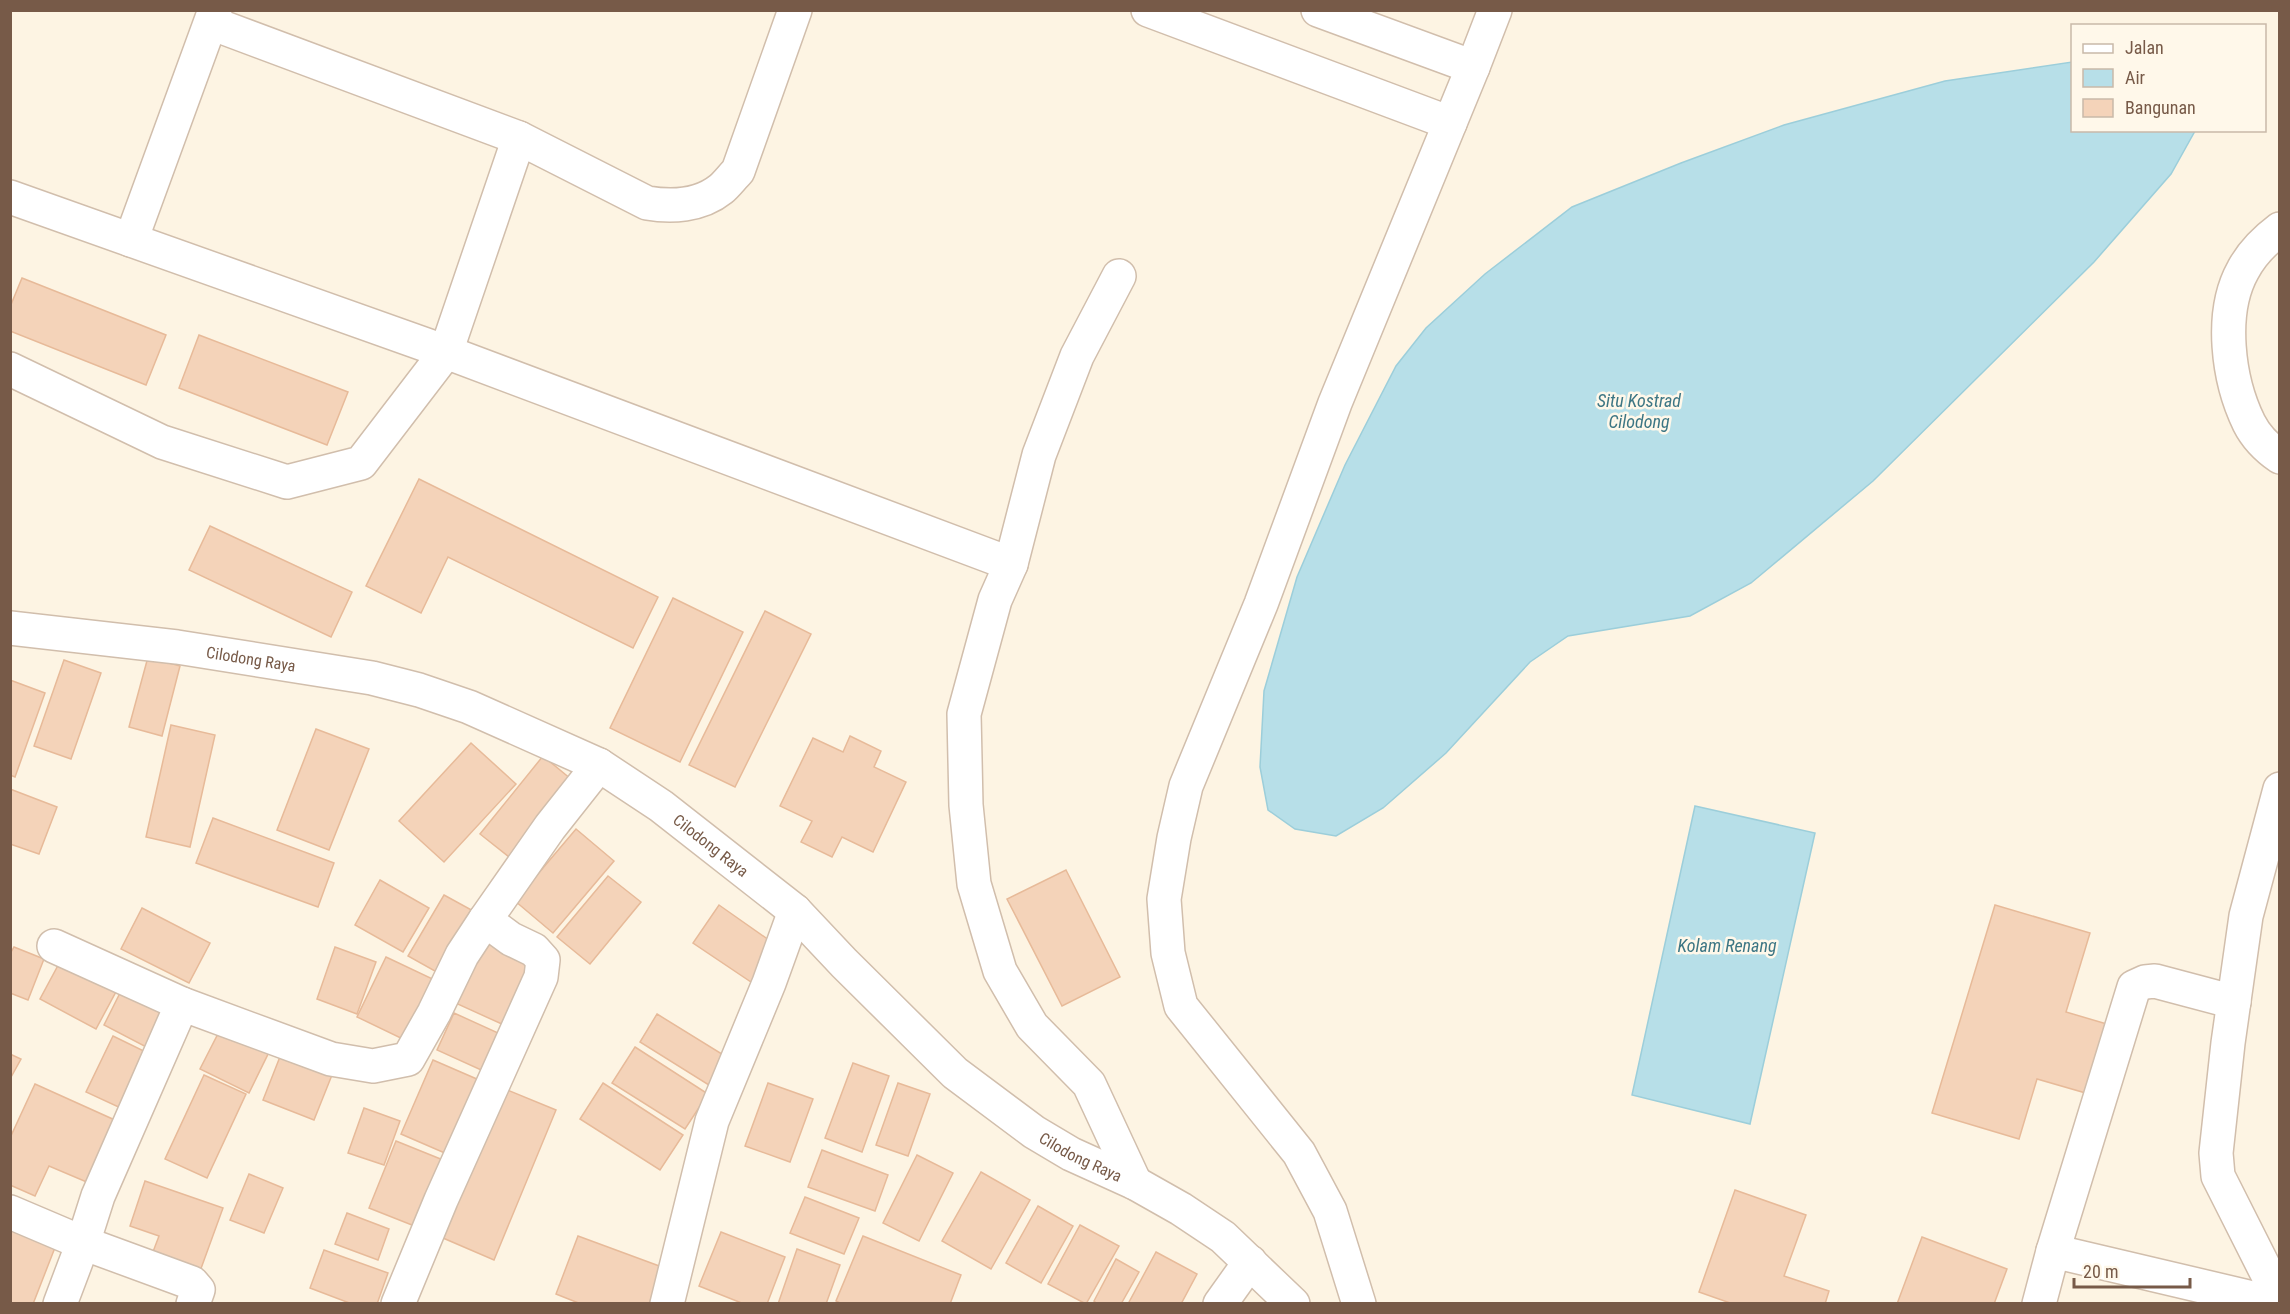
<svg xmlns="http://www.w3.org/2000/svg" width="2290" height="1314" font-family="'Roboto Condensed',sans-serif">
	<style>
		.water { fill: #b7dfe8; stroke: #9cceda; stroke-width: 1.5 }
		.building { fill: #f4d3b9; stroke: #e7ba99; stroke-width: 1.5 }
		.lines { fill: none; stroke-linecap: round; stroke-linejoin: round }
		.minor-casing { stroke: #d1beac; stroke-width: 36 }
		.minor { stroke: #fff; stroke-width: 33 }
		.labels { text-anchor: middle; stroke-width: 5; stroke-linejoin: round; paint-order: stroke }
		.street-label { font-size: 16px; fill: #775a48; stroke: #fff8ea }
		.water-label { font-size: 18px; font-style: italic; fill: #3d7684; stroke: #fff8ea }
	</style>
	<rect width="100%" height="100%" fill="#fdf4e3"/>
	<!-- water -->
	<g class="water">
		<path d="M2072,62V130L2195,131L2171,174L2094,262L1873,481L1751,583L1690,616L1568,636L1530,662L1446,753L1383,808L1336,836L1295,829L1268,810L1260,767L1264,691L1297,577L1345,465L1396,366L1426,328L1485,274L1572,207L1681,163L1784,125L1945,81Z"/>
		<path d="M1695,806L1815,833L1750,1124L1632,1095Z"/>
	</g>
	<!-- building -->
	<g class="building">
		<path d="M22,278L166,335L146,385L10,331V307Z"/>
		<path d="M199,335L348,392L327,445L179,388Z"/>
		<path d="M419,479L658,597L633,648L448,557L421,613L366,586Z"/>
		<path d="M210,526L352,592L331,637L189,570Z"/>
		<path d="M673,598L743,632L680,762L610,728Z"/>
		<path d="M765,611L811,634L735,787L689,765Z"/>
		<path d="M148,657L180,666L162,736L129,727Z"/>
		<path d="M64,660L101,673L71,759L34,746Z"/>
		<path d="M10,680L45,693L15,777L10,775Z"/>
		<path d="M171,725L215,735L190,847L146,837Z"/>
		<path d="M316,729L369,749L329,850L277,830Z"/>
		<path d="M850,736L881,751L874,767L906,782L873,852L842,837L832,857L801,842L812,821L780,806L813,738L843,752Z"/>
		<path d="M471,743L516,784L444,862L399,821Z"/>
		<path d="M543,756L577,784L514,861L480,834Z"/>
		<path d="M10,789L57,807L39,854L10,844Z"/>
		<path d="M213,818L334,863L318,907L196,863Z"/>
		<path d="M576,829L614,861L553,933L515,901Z"/>
		<path d="M1066,870L1120,977L1062,1006L1007,899Z"/>
		<path d="M608,876L641,902L590,964L557,937Z"/>
		<path d="M380,880L429,908L403,952L355,925Z"/>
		<path d="M444,895L477,913L442,975L408,956Z"/>
		<path d="M719,905L776,945L751,982L693,943Z"/>
		<path d="M1995,905L2090,933L2066,1012L2117,1027L2096,1096L2037,1079L2019,1139L1932,1113Z"/>
		<path d="M142,908L210,943L189,983L121,949Z"/>
		<path d="M482,936L534,960L504,1025L451,1001Z"/>
		<path d="M14,947L44,959L28,1000L10,993V954Z"/>
		<path d="M335,947L376,962L357,1014L317,999Z"/>
		<path d="M386,957L439,982L409,1042L357,1017Z"/>
		<path d="M62,958L118,988L96,1029L40,999Z"/>
		<path d="M124,985L172,1010L152,1050L104,1025Z"/>
		<path d="M454,1013L507,1037L490,1074L437,1050Z"/>
		<path d="M657,1014L730,1059L712,1087L640,1042Z"/>
		<path d="M224,1022L272,1046L249,1093L200,1069Z"/>
		<path d="M113,1036L152,1055L125,1110L86,1092Z"/>
		<path d="M285,1044L336,1065L314,1120L263,1100Z"/>
		<path d="M635,1047L708,1094L685,1129L612,1083Z"/>
		<path d="M10,1054L21,1059L10,1079Z"/>
		<path d="M433,1060L486,1083L454,1157L401,1134Z"/>
		<path d="M853,1063L889,1076L862,1152L825,1138Z"/>
		<path d="M204,1075L246,1094L207,1178L165,1159Z"/>
		<path d="M603,1083L683,1135L660,1170L580,1119Z"/>
		<path d="M768,1083L813,1099L790,1162L745,1146Z"/>
		<path d="M898,1083L930,1094L908,1156L876,1145Z"/>
		<path d="M35,1084L117,1121L89,1183L49,1166L35,1196L10,1185V1138Z"/>
		<path d="M505,1089L556,1110L494,1260L443,1238Z"/>
		<path d="M364,1108L400,1121L384,1165L348,1153Z"/>
		<path d="M396,1141L448,1162L422,1229L369,1208Z"/>
		<path d="M822,1150L888,1175L875,1211L808,1187Z"/>
		<path d="M917,1155L953,1173L919,1241L883,1223Z"/>
		<path d="M981,1172L1030,1200L991,1269L942,1241Z"/>
		<path d="M249,1174L283,1188L264,1233L230,1220Z"/>
		<path d="M145,1181L223,1208L199,1274L151,1257L159,1236L130,1226Z"/>
		<path d="M1735,1190L1806,1215L1784,1276L1829,1291L1825,1304H1733L1699,1292Z"/>
		<path d="M805,1197L859,1218L844,1254L790,1233Z"/>
		<path d="M1038,1206L1073,1226L1041,1283L1006,1263Z"/>
		<path d="M347,1213L389,1229L378,1260L335,1244Z"/>
		<path d="M1080,1225L1119,1246L1086,1304L1048,1284Z"/>
		<path d="M10,1228L56,1245L33,1304H10Z"/>
		<path d="M721,1232L785,1257L767,1304H744L699,1286Z"/>
		<path d="M578,1236L662,1267L649,1304H581L556,1294Z"/>
		<path d="M863,1236L961,1275L950,1304H842L836,1301Z"/>
		<path d="M1922,1237L2007,1269L1994,1304H1897Z"/>
		<path d="M797,1249L840,1265L826,1304H778Z"/>
		<path d="M324,1250L388,1273L377,1304H352L310,1288Z"/>
		<path d="M1156,1252L1197,1274L1181,1304H1128Z"/>
		<path d="M1116,1259L1139,1272L1121,1304H1097L1094,1301Z"/>
	</g>
	<g class="lines">
		<defs>
			<g id="minor">
				<path d="M1148,10L1450,123"/>
				<path d="M1318,10L1473,67"/>
				<path d="M211,23L519,138"/>
				<path d="M10,197L446,352L1011,564"/>
				<path d="M2280,229C2264,241 2252,253 2243,270C2219,313 2228,380 2249,423C2256,437 2267,448 2280,457"/>
				<path d="M131,240L215,10"/>
				<path d="M1119,276L1077,356L1039,455L1011,564L995,600L964,714L966,805L974,884L1000,971L1032,1026L1089,1084L1135,1183"/>
				<path d="M10,369L162,442L287,482L361,463L446,352L519,138L647,203C671,207 700,206 721,189C727,184 732,177 738,171L795,10"/>
				<path id="s1" d="M10,628L177,647L372,678L419,690L469,707L599,765L661,806L795,911L844,963L955,1073L1034,1132L1071,1154L1135,1183L1181,1209L1223,1237L1293,1304"/>
				<path d="M2280,789L2246,916L2228,1043L2216,1153L2218,1176L2280,1299"/>
				<path d="M54,946L182,1004"/>
				<path d="M10,1212L83,1243L192,1283L198,1290L193,1304"/>
				<path d="M2053,1251L2278,1304"/>
				<path d="M60,1304L83,1243L98,1196L182,1004L331,1059L373,1066L408,1059L434,1013L462,955L485,920"/>
				<path d="M398,1304L441,1200L541,977L543,960L534,950L511,939L485,920L550,827L599,765"/>
				<path d="M667,1304L712,1121L769,983L795,911"/>
				<path d="M1220,1304L1250,1262"/>
				<path d="M1359,1304L1330,1211L1299,1153L1181,1006L1168,953L1164,899L1174,838L1186,786L1261,604L1335,403L1473,67L1495,10"/>
				<path d="M2039,1304L2053,1251L2134,987L2145,982L2155,981L2234,1002"/>
			</g>
		</defs>
		<!-- minor casing -->
		<use href="#minor" class="minor-casing"/>
		<!-- minor -->
		<use href="#minor" class="minor"/>
	</g>
	<g class="labels">
		<!-- street labels -->
		<g class="street-label">
			<text dy="6" stroke="none"><textPath href="#s1" startOffset="243">Cilodong Raya</textPath></text>
			<text dy="6" stroke="none"><textPath href="#s1" startOffset="747">Cilodong Raya</textPath></text>
			<text dy="6" stroke="none"><textPath href="#s1" startOffset="1233">Cilodong Raya</textPath></text>
		</g>
		<!-- water labels -->
		<g class="water-label">
			<text x="1639" y="407">Situ Kostrad<tspan x="1639" dy="21">Cilodong</tspan></text>
			<text x="1727" y="952">Kolam Renang</text>
		</g>
	</g>
	<!-- border -->
	<rect width="2290" height="1314" fill="none" stroke="#775a48" stroke-width="24"/>
	<!-- legend -->
	<rect x="2071" y="24" width="195" height="108" fill="#fff8ea" stroke="#c9b9a9" stroke-width="1.5"/>
	<rect x="2083" y="44" width="30" height="9" fill="#ffffff" stroke="#c9b9a9" stroke-width="1.5"/>
	<text x="2125" y="54" font-size="18" fill="#775a48">Jalan</text>
	<rect x="2083" y="69" width="30" height="18" fill="#b7dfe8" stroke="#c9b9a9" stroke-width="1.5"/>
	<text x="2125" y="84" font-size="18" fill="#775a48">Air</text>
	<rect x="2083" y="99" width="30" height="18" fill="#f4d3b9" stroke="#c9b9a9" stroke-width="1.5"/>
	<text x="2125" y="114" font-size="18" fill="#775a48">Bangunan</text>
	<!-- scale -->
	<path d="M2074 1278v9h116v-9" fill="none" stroke="#775a48" stroke-width="3"/>
	<text x="2083" y="1278" font-size="18" fill="#775a48" stroke="#fff8ea" stroke-width="4.5" paint-order="stroke">20 m</text>
</svg>
